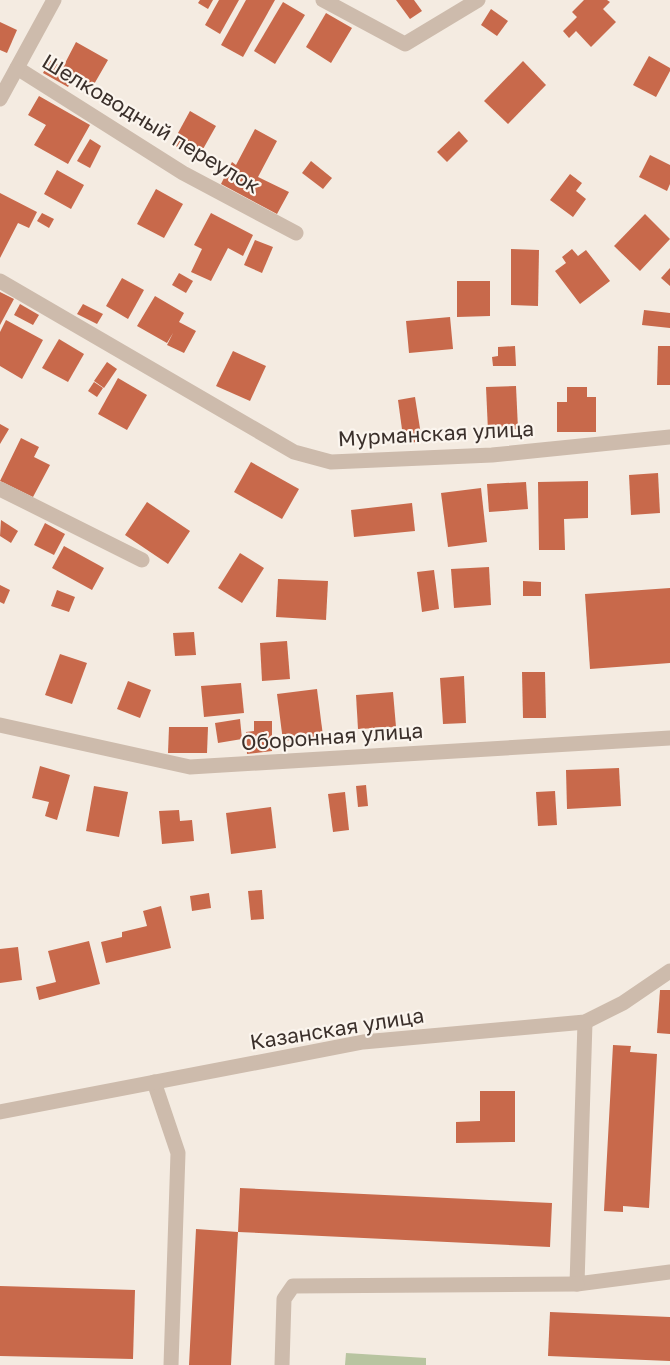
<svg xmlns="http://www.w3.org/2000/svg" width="670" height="1365" font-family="'Golos Text',sans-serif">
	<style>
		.green { fill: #b8c4a0 }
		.building { fill: #c8694b }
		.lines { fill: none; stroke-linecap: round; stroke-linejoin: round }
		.minor { stroke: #cdbbac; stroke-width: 15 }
		.labels { text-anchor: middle; stroke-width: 4.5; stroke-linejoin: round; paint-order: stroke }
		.street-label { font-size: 21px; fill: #3b302b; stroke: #fbf5ee }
	</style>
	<rect width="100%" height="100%" fill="#f4ebe1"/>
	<!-- green -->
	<path class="green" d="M346,1353L426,1358V1365H345Z"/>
	<!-- building -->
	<g class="building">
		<path d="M200,0H213L208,9L198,3Z"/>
		<path d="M219,0H239L220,34L205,25Z"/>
		<path d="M246,0H275L243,57L221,45Z"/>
		<path d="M396,0H414L422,11L410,19Z"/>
		<path d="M584,0H607L610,2L603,9L616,22L591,47L576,31L569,38L563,31L577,17L572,12Z"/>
		<path d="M283,2L305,15L275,64L254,51Z"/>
		<path d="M491,9L508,21L497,36L481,25Z"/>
		<path d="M326,13L352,28L331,63L306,47Z"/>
		<path d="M0,22L17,30L7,53L0,50Z"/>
		<path d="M76,42L108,60L93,86L83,80L81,83L73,79L68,87L43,73L50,60L63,67Z"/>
		<path d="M649,56L670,68V71L656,97L633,85Z"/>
		<path d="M523,61L546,85L508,124L484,101Z"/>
		<path d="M39,96L90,125L68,164L34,145L46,125L28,115Z"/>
		<path d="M190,111L216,126L198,158L172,144Z"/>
		<path d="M255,129L277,141L258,177L289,192L277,214L221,184L232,162L236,165Z"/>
		<path d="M459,131L468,141L447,162L437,152Z"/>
		<path d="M90,139L101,146L90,168L77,161Z"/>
		<path d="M650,155L670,165V184L667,191L639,177Z"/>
		<path d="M311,161L332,178L323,189L302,173Z"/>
		<path d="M57,170L84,185L71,209L44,194Z"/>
		<path d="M570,174L582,183L576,191L586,199L573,217L550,200Z"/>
		<path d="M156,189L183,204L164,238L137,224Z"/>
		<path d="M0,193L37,212L29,228L18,223L0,258Z"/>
		<path d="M42,213L54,219L49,228L37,221Z"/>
		<path d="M211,213L253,235L243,256L228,248L211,281L191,272L202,249L194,245Z"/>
		<path d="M645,214L670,239L640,271L614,246Z"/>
		<path d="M255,240L273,247L262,273L244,265Z"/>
		<path d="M511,249L539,250L538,306L511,305Z"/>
		<path d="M572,249L578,256L586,250L610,281L580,304L555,271L566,263L562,257Z"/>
		<path d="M670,268V286L661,278Z"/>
		<path d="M179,273L193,281L186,293L172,285Z"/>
		<path d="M122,278L144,290L128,319L106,306Z"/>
		<path d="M457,281H490V316L457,317Z"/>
		<path d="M0,292L14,299L0,325Z"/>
		<path d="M155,296L184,313L179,322L196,331L184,353L167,345L173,333L167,343L137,326Z"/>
		<path d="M20,304L39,315L33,325L14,315Z"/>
		<path d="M83,304L103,314L97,324L77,314Z"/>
		<path d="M644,310L670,313V328L642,325Z"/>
		<path d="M450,317L453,349L409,353L406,321Z"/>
		<path d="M6,320L43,340L22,379L0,366V332Z"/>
		<path d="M59,339L84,354L68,382L42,368Z"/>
		<path d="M515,346L516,366H493L492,357L498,356V347Z"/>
		<path d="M658,346H670V385H657Z"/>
		<path d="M233,351L266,366L250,401L216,386Z"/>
		<path d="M107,362L117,369L104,388L94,381Z"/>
		<path d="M118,378L147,395L127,430L98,414Z"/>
		<path d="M94,382L103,388L97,397L88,391Z"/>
		<path d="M516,386L518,429L488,431L486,387Z"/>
		<path d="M567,387H587V397H596V432H557V402H567Z"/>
		<path d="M415,397L422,441L404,444L398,400Z"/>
		<path d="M0,424L9,429L0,444Z"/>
		<path d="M21,438L39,447L34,457L50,465L33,497L0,481Z"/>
		<path d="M251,462L299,489L282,519L234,492Z"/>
		<path d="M658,473L660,513L631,515L629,475Z"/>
		<path d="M588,481V518L564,519L565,550H539L538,482Z"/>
		<path d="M526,482L528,509L489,512L487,484Z"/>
		<path d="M481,488L487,542L448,547L441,493Z"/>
		<path d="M147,502L190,531L168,564L125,535Z"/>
		<path d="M412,503L415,531L354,537L351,510Z"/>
		<path d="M1,520L18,531L11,543L0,536Z"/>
		<path d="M45,523L65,534L54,555L34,545Z"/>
		<path d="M64,546L104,568L92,590L52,568Z"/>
		<path d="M240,553L264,568L242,603L218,588Z"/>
		<path d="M489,567L491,605L454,608L451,569Z"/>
		<path d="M434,570L439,609L422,612L417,572Z"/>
		<path d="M278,579L328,581L326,620L276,617Z"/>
		<path d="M523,581L541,582V596H523Z"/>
		<path d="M0,585L10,590L4,604L0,602Z"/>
		<path d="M670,588V663L590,669L585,594Z"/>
		<path d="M57,590L75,597L69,612L51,606Z"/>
		<path d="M194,632L196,655L175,656L173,633Z"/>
		<path d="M287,641L290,679L262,681L260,643Z"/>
		<path d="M60,654L87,663L72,704L45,695Z"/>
		<path d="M522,672H545L546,718H523Z"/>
		<path d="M464,676L466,723L443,724L440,678Z"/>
		<path d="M128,681L151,690L140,718L117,709Z"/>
		<path d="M241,683L244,713L204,717L201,686Z"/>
		<path d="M317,689L323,736L283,741L277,694Z"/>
		<path d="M393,692L396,727L358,729L356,695Z"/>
		<path d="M240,719L242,739L218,743L215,723Z"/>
		<path d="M254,721H272V751L247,754L246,732L254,731Z"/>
		<path d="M169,727H208L207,753H168Z"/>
		<path d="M40,766L70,775L57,820L45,816L49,802L32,798Z"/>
		<path d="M619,768L621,806L567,809L566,770Z"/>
		<path d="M366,785L368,806L358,807L356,786Z"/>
		<path d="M94,786L128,792L119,837L86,831Z"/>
		<path d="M555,791L557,825L538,826L536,792Z"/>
		<path d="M345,792L349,830L333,832L328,794Z"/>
		<path d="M271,807L276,848L231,854L226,813Z"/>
		<path d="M179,810L180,821L192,820L194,841L162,844L159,811Z"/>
		<path d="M262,890L264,919L251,920L248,891Z"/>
		<path d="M209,893L211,908L192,911L190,896Z"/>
		<path d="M161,906L171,948L106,963L101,942L122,937V932L147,926L143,911Z"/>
		<path d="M89,941L100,984L39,1000L36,987L56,982L48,951Z"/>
		<path d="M18,947L22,980L0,983V949Z"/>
		<path d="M660,990H670V1034L657,1033Z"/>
		<path d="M613,1045L631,1046L630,1052L657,1054L649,1208L623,1206V1212L604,1211Z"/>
		<path d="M480,1091H515V1142L456,1143V1122L480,1121Z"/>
		<path d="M240,1188L552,1203L550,1247L238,1232L231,1365H189L196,1229L238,1232Z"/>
		<path d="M0,1286L135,1290L133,1359L0,1356Z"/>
		<path d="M550,1312L670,1317V1361L548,1356Z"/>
	</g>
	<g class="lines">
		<!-- minor -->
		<g class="minor">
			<path d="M323,0L405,44L478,0"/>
			<path d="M17,68L183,173L296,233"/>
			<path d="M0,99L54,0"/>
			<path d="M0,281L294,452L331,462L492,455L670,437"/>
			<path d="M0,489L142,560"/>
			<path d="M0,725L190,767L670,738"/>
			<path d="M585,1022L577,1284L670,1272"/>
			<path d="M154,1082L178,1153L171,1365"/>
			<path d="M0,1112L363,1042L585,1022L623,1003L670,971"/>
			<path d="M282,1365L284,1299L293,1286L577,1284"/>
		</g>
	</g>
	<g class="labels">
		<!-- street labels -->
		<g class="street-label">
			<text transform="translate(151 124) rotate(31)" y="7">Шелководный переулок</text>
			<text transform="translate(436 434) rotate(-3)" y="7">Мурманская улица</text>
			<text transform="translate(332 737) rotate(-4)" y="7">Оборонная улица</text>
			<text transform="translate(337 1029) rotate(-9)" y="7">Казанская улица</text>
		</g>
	</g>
</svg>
